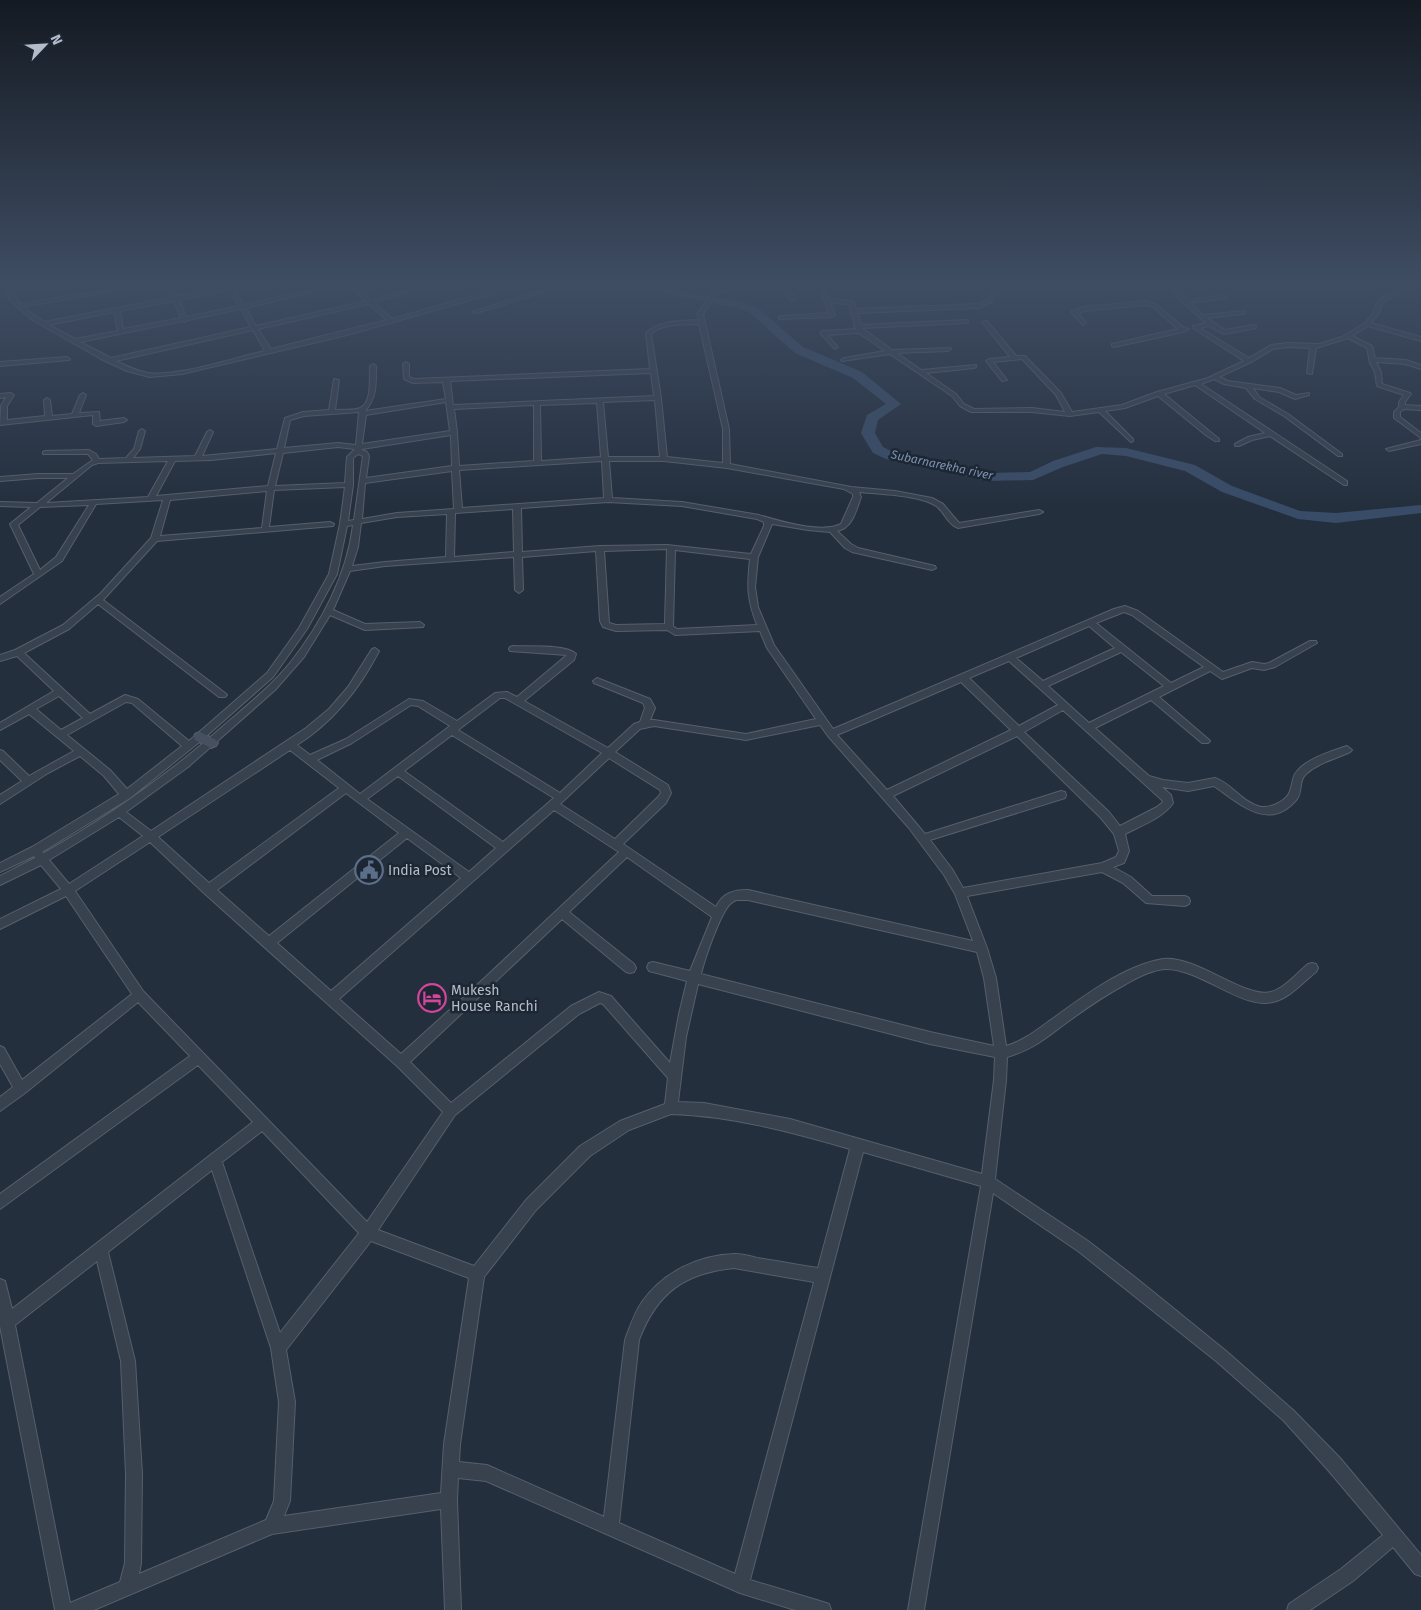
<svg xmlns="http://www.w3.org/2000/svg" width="1421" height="1610" font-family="'Fira Sans',sans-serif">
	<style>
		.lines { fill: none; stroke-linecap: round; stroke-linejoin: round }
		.river { fill: #394c67; fill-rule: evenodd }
		.street-casing { stroke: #565f6c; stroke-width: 2 }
		.secondary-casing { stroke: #565f6c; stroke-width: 2 }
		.street { fill: #38414e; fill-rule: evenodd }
		.secondary { fill: #465061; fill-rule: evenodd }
		.labels { text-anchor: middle; stroke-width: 5; stroke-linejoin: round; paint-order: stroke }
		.far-water-label { font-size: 12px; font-style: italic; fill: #7c92b1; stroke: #1d2633 }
		.poi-label { font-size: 14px; fill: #b4bcc9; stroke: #1d2633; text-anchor: start }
	</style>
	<rect width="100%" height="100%" fill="#242f3e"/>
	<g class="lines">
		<!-- river -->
		<path class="river" d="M643,282H655L679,291L737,301L758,308L803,347L862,372L901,404L878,420L875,433L883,447L895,453L988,473L1030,472L1053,461L1096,447L1126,448L1195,465L1232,486L1300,511L1336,513L1421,505V513L1336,523L1298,519L1222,492L1185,471L1126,456L1102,454L1063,467L1033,480L988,481L886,459L873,453L861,433L867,415L886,404L853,378L795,353L750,313L737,308L661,293L651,289Z"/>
		<defs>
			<g id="street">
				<path d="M2,282H8L9,285L47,282L44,284L10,288L20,304L152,282H163L23,307L44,322L173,297L166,282H172L178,296L228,287L225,283L230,282L244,305L343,282H352L371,300L437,282H445L374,302L392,319L486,292L471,282H477L491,291L520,282H528L494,293L495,296L489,295L347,335L182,374L150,377L127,371L101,359L31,319L10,300ZM347,284L366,301L256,326L246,308ZM229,290L239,306L186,317L179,300ZM174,301L181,318L123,329L120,311ZM369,304L387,320L271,349L258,329ZM241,309L251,327L111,358L80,342L183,321L185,322L188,320ZM114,312L118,331L75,339L49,325ZM253,330L265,351C233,358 179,377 148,373C137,371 126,366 116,361Z"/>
				<path d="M568,282H576L477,313L472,312Z"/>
				<path d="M711,282H717V288L802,282H823L829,299L853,301L856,309L978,304L989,299L993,289L1001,282H1007L997,291L993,301L979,308L857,313L861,325L968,320V322L966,323L862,328L892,350L950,348L951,349L948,351L897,353L921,370L976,365V367L974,368L926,373L956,394L964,404L974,409L1032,408L1065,412L1056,395L1022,359L993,362L1007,380L1002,381L986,361L989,359L1010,357L982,322L987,321L1016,356H1025L1061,393L1072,412L1122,405L1157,392L1208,378L1244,361L1193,328V326L1206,323L1180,300L1170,286L1134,288L1132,287V285L1167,282H1221L1218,284L1175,286L1187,300L1228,295V297L1226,298L1190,303L1203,315L1245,311V313L1243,314L1207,318L1225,330L1254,325L1256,326V328L1224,334L1209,326L1200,328L1249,358L1271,345L1288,343L1319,344L1342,337L1365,323L1373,313L1378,300L1405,286L1421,282V286L1409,288L1383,302L1379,313L1371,323L1421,337V341L1368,326L1352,336L1372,346L1375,358L1406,360L1421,365V369L1405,364L1376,362L1381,372L1382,384L1410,393L1411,394L1405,402V405L1421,406V410L1404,409L1400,412V417L1421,433V438L1394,418V412L1399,407V402L1404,395L1377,386L1375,372L1370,363L1367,348L1348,338L1316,348L1312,374L1307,373L1310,348L1288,347L1273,349L1253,361L1219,377L1228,381L1280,388L1296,395L1309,393V395L1295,399L1279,392L1253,388L1259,397L1288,414L1342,454V456H1338L1284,416L1255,399L1246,388L1224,384L1214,379L1201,384L1347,481V485H1344L1270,436L1252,440L1239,446H1235V444L1248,437L1265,433L1195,385L1164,394L1219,439V441H1215L1207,436L1158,396L1125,408L1105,411L1133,439V441L1131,442L1099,412L1070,416L1032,412H971L960,406L952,396L890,354L842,361L841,360L844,358L885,351L859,333L827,335L838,347L835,349L821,334V332L823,331L857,329L854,327L855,326L849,304L830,303L835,315L832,317L779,319V317L781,316L829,313L818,284L788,286L795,299L792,301L789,299L783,286L718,292L703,314L729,429L730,464L851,487L895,491L932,498L943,504L959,523L1039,510L1043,512L1039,514L958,528C947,524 945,512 936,506C920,495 879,494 859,492L861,497C856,510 853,528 837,531L851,544L858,548L935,566L936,568L932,570L852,552L845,548L830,532L808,530L772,524L758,557L755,587L758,607L774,645L833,729L1114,609L1125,606L1138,611L1223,672L1252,662L1264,664L1269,663L1310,641H1316L1317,643L1275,667L1264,670L1252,668L1222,679L1210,671L1159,697L1208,739L1210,741L1208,743H1202L1151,700L1095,728L1149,776L1163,780L1188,783L1215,778C1232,784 1243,803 1261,807C1271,808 1287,801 1290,791C1294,780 1291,776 1301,767C1313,757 1332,751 1347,746L1352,750L1350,752C1335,759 1318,763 1306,774C1298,781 1303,791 1297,799C1269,833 1239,803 1214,786L1188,791L1162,787L1171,795L1173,803C1163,818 1140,826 1125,834L1129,851L1124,863L1113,867L1131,877L1152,896H1185L1189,898L1190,901L1189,904L1185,906L1146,903L1123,883L1102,872L967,896L987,948L996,978L1006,1046C1026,1040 1039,1028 1055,1017C1085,995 1126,965 1163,959C1196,955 1245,999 1271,992C1285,988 1297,973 1308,964L1312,963L1316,964L1318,968L1316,972C1303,982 1290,998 1273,1002C1242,1010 1200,968 1165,969C1152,970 1138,977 1126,984C1105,995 1085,1009 1066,1023C1044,1039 1034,1049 1007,1057L1006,1080L995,1179L1088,1241L1136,1278L1226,1351L1294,1411L1340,1458L1421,1555V1576L1415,1574L1393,1547L1353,1581L1310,1610H1287L1289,1604L1341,1569L1383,1535L1328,1470L1284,1421L1216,1361L1078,1251L993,1193L924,1610H908L981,1186L863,1152L750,1580L823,1602L829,1604L831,1610H795L740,1593L486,1481L458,1478L457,1500L461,1610H445L441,1509L272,1534L94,1610H55L0,1326V1279L5,1281L12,1309L253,1122L198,1065L0,1209V1194L190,1056L138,1002L25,1093L0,1111V1097L13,1087L0,1064V1046L4,1048L22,1080L132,994L66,896L0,929V919L61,889L41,865L0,885V876L35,858L34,856L0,872V863L32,847L119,794L104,776L80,756L48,773L0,804V795L22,781L0,760V750L3,751L29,776L74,751L29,714L0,730V723L54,691L17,656L0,661V655L15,650L63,625L101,593L151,538L163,500L96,504L62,561L0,604V597L34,574L10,524L31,507L0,506V502L37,503L68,478H38L0,481V477L38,474H73L93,460L88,454H43V452L45,451L89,450L96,454L99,459L126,458L134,449L139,431L142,429L145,431L140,449L133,458L195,456L207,432L210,430L213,432L202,456L277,449L285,418L303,412L329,410L334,379L339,380L335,410C342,409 353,411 360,408C373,402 369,377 370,366L373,364L376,366C376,383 377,398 365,411L446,399L443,382L413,383L404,379L403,364L406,362L409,364V377L414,379L650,369L646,333C659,320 682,321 699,320L697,314L712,293ZM699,324L723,429V463L667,457L661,398L651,334C662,323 684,325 699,324ZM651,373L654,396L453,405L450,381ZM655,400L660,457H608L603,402ZM446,402L450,431L362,444L366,415ZM597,403L601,457L541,461L540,405ZM534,405V461L459,466L457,432L454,409ZM359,412L356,445L338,443L284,448L290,420L304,416ZM451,435L452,466L366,478L369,456L367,452L362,450V449ZM338,447L355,449L347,457L345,483L275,486L283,453ZM276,453L268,486L156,496L175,461L211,460ZM358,454L363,456L354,520L348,521L353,485V458ZM168,461L148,497L46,503L92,465L98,463ZM602,461L604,498L462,508L459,470ZM609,461H664L727,468L844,489L853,494V497L841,524C822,534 779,521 759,515L682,502L612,498ZM452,471L454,509L397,513L362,519L365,483ZM345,487L340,524L329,574L299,628L267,673L189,741L138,699L125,695L90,714L24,653L69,629L98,604L219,697H225L227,695L225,693L103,600L157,541L333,526L334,524L330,522L269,527L274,490ZM267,491L262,528L160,536L170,500ZM608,502L682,506L757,519L764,522V526L751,554L667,545L600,546L522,552L521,508ZM89,505L56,557L40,570L18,525L40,507ZM513,509L514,552L454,557L455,513ZM447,514L446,557L385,562L352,566L358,547L361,523L397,517ZM353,525C347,575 321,624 290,663C272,685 250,703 229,721C172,772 110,816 44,853L42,852L130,798L203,739L273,677L307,629L337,574L347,526ZM667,549L665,624L616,625L609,623L604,551ZM675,550L750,559C747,587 747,599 757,625L677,629L673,626ZM596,551L600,621L603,627L616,631L667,630L675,635L760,631L767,648L816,719L746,734L654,720H650L655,708L650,699L597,678L593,681L594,683L643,703L645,708L640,722L634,724L608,748L524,701L574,660L576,654C566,644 528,647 513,646L510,647L509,649L510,651L567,655L517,697L507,692L495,693L457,721L423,701L409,699L346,739L310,755L297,745C333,722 360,688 379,651L375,648L372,649L348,687L329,709L306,728L151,831L126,812L188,767L275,690L304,657L330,615L365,630L423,627L424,625L420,622L365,624L333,610L350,571L385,566L514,557L515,590L519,593L523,590L522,557ZM1124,612L1132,615L1204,667L1171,683L1096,623ZM1089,626L1115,648L1043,681L1016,658ZM1121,652L1164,686L1089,723L1048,686ZM1009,661L1058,705L1019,726L969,678ZM961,682L1011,730L887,790L837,735ZM59,696L83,718L61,730L36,709ZM500,698H505L602,753L560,793L458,730ZM126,702L132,703L182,746L127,789L110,770L67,735ZM411,705L418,706L450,726L360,794L317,760L352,743ZM1063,710L1162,800L1163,802L1157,807L1120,826L1109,812L1024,732ZM820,725L828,736L909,828L944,875L955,894L973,941L748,890C733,890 723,893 716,907L623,844L666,803L671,793L668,785L615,752L640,729L654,726L746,740ZM452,735L554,798L503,842L404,771ZM1017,736L1101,818L1114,834L1119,851L1116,857L1102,863L963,888L952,869L930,840L1065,798L1066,795L1065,792L1061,791L925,834L893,796ZM290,750L339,788L209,883L158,837ZM609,758L660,790L661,793L658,797L615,839L560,804ZM398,776L496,848L469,872L367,799ZM346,793L399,833L269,936L217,890ZM554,810L619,852L475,987L401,1054L339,999ZM119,817L143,836L69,884L49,860ZM407,838L461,878L331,991L277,943ZM150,842L204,893L397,1066L443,1112L367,1222L143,991L75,891ZM627,857L712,917L690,971L653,962L649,963L647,967L649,971L653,972L687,981L679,1014L670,1063L611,996L599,992L571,1006L451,1103L410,1062L562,919L626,972L630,973L634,972L636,968L634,964L569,912ZM738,900H748L977,952L984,978L994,1046L930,1032L701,974C705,958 719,917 729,905C732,902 734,900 738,900ZM698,984L930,1044L995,1057L994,1080L982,1174L790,1119L704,1103L678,1102L686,1037ZM600,1003L603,1004L668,1078L665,1104L620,1121L580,1146L526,1200L474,1266L378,1230L455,1115L579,1014ZM671,1114C732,1116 792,1132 850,1149L818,1268C798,1265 778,1261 757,1258C750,1256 742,1254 735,1254C699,1255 663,1272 642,1302C634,1313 630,1327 625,1340L604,1517L487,1465L459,1462L460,1444L484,1277L536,1210L590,1156L629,1130ZM262,1131L359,1233L280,1333L222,1162ZM212,1170L271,1348L279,1402L274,1501L266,1520L139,1574L141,1563L142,1474L135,1361L108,1252ZM371,1241L469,1278L444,1444L441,1493L284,1516L290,1501L295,1402L286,1350ZM97,1261L121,1361L126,1474L125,1563L120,1582L70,1603L15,1325ZM734,1268L814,1282L735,1574L619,1523L639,1340C657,1292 685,1273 734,1268Z"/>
				<path d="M934,282H946L923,287L920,285Z"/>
				<path d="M974,282H990C986,285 978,285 974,282Z"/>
				<path d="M1147,301L1157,305L1184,328L1189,329L1183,332L1114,347L1112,346V344L1178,329L1153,307L1146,305L1084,311L1078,313L1086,323L1083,325L1071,312L1083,307Z"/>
				<path d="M67,357L70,359L69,360L0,366V362Z"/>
				<path d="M11,393L14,395L7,406V420L45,416L44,400L47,398L50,400L52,416L72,414L80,395L83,393L86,395L79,413L99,412L100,421L124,418L127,420L124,422L96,426L93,424V415L0,425L1,406L6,397L0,398V394Z"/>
				<path d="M1421,440V444L1389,451L1386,449Z"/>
			</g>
			<path id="secondary" d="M200,732L216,740L218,743L216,746L211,748L195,740L194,737L195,734Z"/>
		</defs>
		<!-- street casing -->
		<use href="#street" class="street-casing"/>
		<!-- secondary casing -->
		<use href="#secondary" class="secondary-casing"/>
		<!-- street -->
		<use href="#street" class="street"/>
		<!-- secondary -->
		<use href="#secondary" class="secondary"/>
	</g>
	<!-- sky -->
	<linearGradient id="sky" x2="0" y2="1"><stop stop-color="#141a22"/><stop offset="0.56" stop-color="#3f4d63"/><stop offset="1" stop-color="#3f4d63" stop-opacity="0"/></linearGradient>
	<rect width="1421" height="507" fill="url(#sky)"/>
	<!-- icons -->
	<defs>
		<symbol id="civic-ring" viewBox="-11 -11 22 22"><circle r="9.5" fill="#1d2633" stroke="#5c6f8a" stroke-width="1.5"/><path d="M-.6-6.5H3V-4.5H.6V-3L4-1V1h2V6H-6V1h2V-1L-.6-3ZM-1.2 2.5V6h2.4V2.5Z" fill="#5c6f8a"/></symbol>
		<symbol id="hotel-ring" viewBox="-11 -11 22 22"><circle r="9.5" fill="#1d2633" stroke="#d1479c" stroke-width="1.5"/><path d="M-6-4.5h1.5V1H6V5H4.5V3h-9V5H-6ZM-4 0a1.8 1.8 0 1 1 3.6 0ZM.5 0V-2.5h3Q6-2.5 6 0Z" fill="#d1479c"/></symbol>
	</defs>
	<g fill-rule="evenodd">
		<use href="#civic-ring" x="353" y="854" width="32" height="32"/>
		<use href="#hotel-ring" x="416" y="982" width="32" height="32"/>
	</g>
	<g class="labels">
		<!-- far-water labels -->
		<g class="far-water-label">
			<text transform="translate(942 465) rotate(12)" y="4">Subarnarekha river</text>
		</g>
		<!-- poi labels -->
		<g class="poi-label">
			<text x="388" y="875">India Post</text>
			<text x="451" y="995">Mukesh<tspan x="451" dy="16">House Ranchi</tspan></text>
		</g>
	</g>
	<!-- north arrow -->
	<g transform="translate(45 45) rotate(65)" stroke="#1d2633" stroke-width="4" paint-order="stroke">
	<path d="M0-4L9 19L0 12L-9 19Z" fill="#b4bcc9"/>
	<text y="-8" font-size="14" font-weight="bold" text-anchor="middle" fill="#b4bcc9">N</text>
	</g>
</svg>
